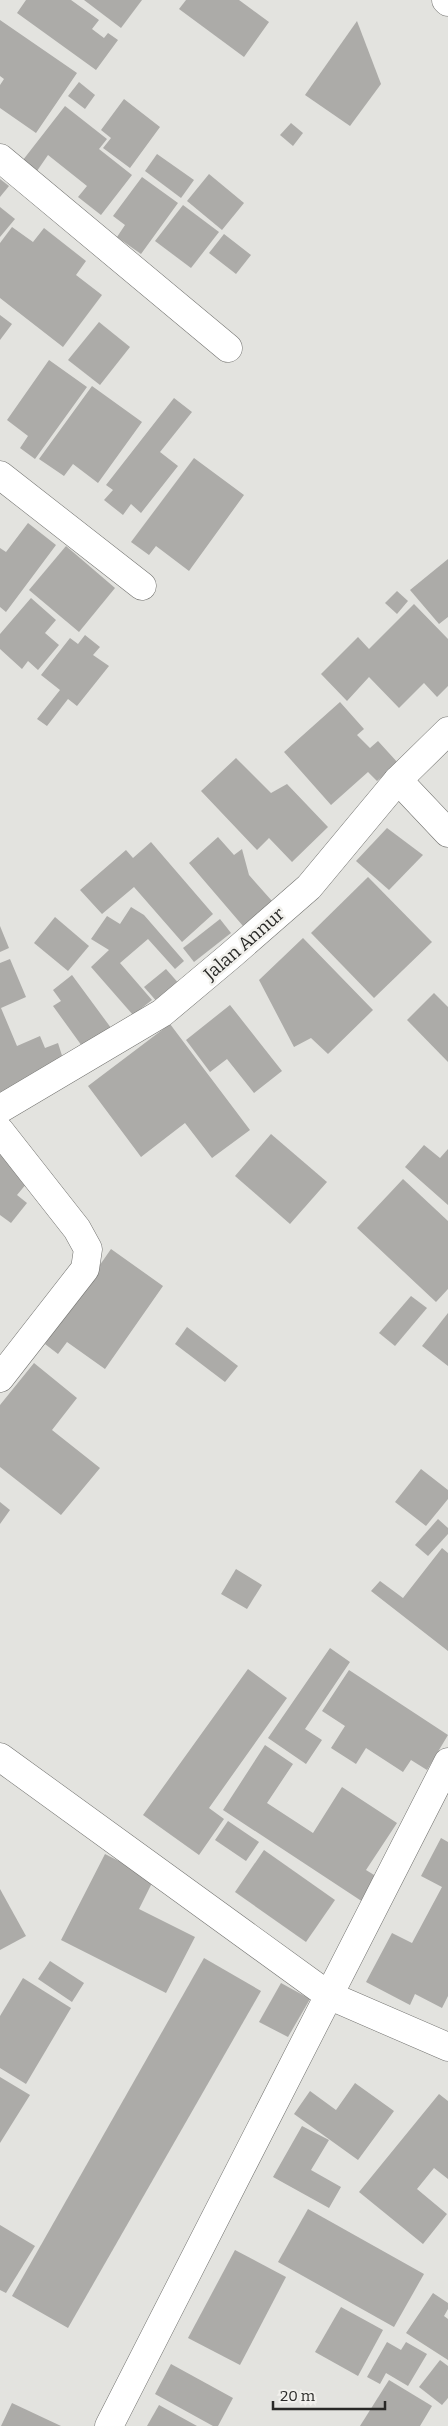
<svg xmlns="http://www.w3.org/2000/svg" width="448" height="2426" font-family="Bitter,serif">
	<style>
		.building { fill: #acaba8 }
		.lines { fill: none; stroke-linecap: round; stroke-linejoin: round }
		.minor-casing { stroke: #737370; stroke-width: 29 }
		.minor { stroke: #fff; stroke-width: 28 }
		.labels { text-anchor: middle; stroke-width: 5; stroke-linejoin: round; paint-order: stroke }
		.street-label { font-size: 18px; fill: #292927; stroke: #f1f0ec }
	</style>
	<rect width="100%" height="100%" fill="#e3e3df"/>
	<!-- building -->
	<g class="building">
		<path d="M26,0H71L99,20L92,29L104,38L108,33L118,40L96,70L17,13Z"/>
		<path d="M84,0H142L121,28Z"/>
		<path d="M186,0H239L269,22L244,57L179,9Z"/>
		<path d="M0,20L77,73L36,133L0,108V85L4,79L0,76Z"/>
		<path d="M357,21L381,84L350,126L305,95Z"/>
		<path d="M79,82L95,95L85,109L68,96Z"/>
		<path d="M124,99L160,127L130,168L103,148L111,138L101,130Z"/>
		<path d="M65,106L107,139L99,149L132,175L101,215L78,197L87,186L48,155L37,171L23,160Z"/>
		<path d="M291,123L303,133L293,146L280,135Z"/>
		<path d="M157,154L194,180L181,198L145,171Z"/>
		<path d="M209,174L244,203L222,230L187,201Z"/>
		<path d="M142,177L178,203L141,254L117,237L125,225L113,216Z"/>
		<path d="M0,179L9,186L0,197Z"/>
		<path d="M183,205L219,232L191,268L155,241Z"/>
		<path d="M0,207L15,219L0,237Z"/>
		<path d="M12,227L33,242L44,228L86,261L76,275L102,295L63,347L0,298V243Z"/>
		<path d="M224,234L251,255L236,274L209,253Z"/>
		<path d="M0,315L12,324L0,340Z"/>
		<path d="M99,322L130,347L100,385L68,360Z"/>
		<path d="M49,360L87,387L35,459L20,448L28,436L7,420Z"/>
		<path d="M92,386L142,422L98,483L73,464L64,476L39,459Z"/>
		<path d="M174,398L192,412L160,452L178,466L141,513L131,504L123,515L104,500L113,490L106,485Z"/>
		<path d="M194,458L244,495L189,571L156,546L149,555L131,542Z"/>
		<path d="M28,523L56,545L6,612L0,607V548L6,552Z"/>
		<path d="M66,546L115,588L79,632L29,590Z"/>
		<path d="M448,559V617L439,624L410,590Z"/>
		<path d="M397,591L408,601L397,614L385,603Z"/>
		<path d="M31,598L56,620L45,633L59,645L38,670L28,661L22,669L0,649V634Z"/>
		<path d="M414,604L448,639V686L437,697L424,683L399,708L369,677L347,701L321,674L358,637L369,649Z"/>
		<path d="M85,635L100,647L93,655L109,666L77,706L68,699L47,726L37,719L60,690L41,675L70,638L78,644Z"/>
		<path d="M340,702L364,729L357,735L370,748L378,741L398,763L377,781L368,772L331,805L284,752Z"/>
		<path d="M236,758L271,793L287,784L328,827L292,862L269,838L257,850L201,791Z"/>
		<path d="M387,828L423,855L389,890L356,861Z"/>
		<path d="M218,837L234,855L242,849L249,875L272,901L243,926L189,863Z"/>
		<path d="M151,842L213,914L182,942L134,887L102,914L80,890L126,850L133,858Z"/>
		<path d="M368,877L432,942L374,998L311,933Z"/>
		<path d="M131,907L144,915L184,961L175,969L148,939L120,963L152,1000L133,1015L91,967L109,950L91,939L107,916L120,924Z"/>
		<path d="M55,917L89,946L68,971L34,943Z"/>
		<path d="M220,919L231,933L194,962L183,948Z"/>
		<path d="M0,926L9,948L0,952Z"/>
		<path d="M303,938L373,1010L328,1054L311,1038L294,1047L259,980Z"/>
		<path d="M10,959L26,997L1,1008L17,1046L40,1036L45,1048L58,1043L65,1065L0,1100V963Z"/>
		<path d="M166,969L181,986L159,1004L144,987Z"/>
		<path d="M72,975L114,1032L87,1053L53,1006L61,1001L53,990Z"/>
		<path d="M434,993L448,1007V1062L407,1020Z"/>
		<path d="M230,1005L282,1071L254,1093L227,1059L210,1072L186,1040Z"/>
		<path d="M170,1024L250,1130L212,1158L185,1123L141,1157L88,1086Z"/>
		<path d="M271,1134L327,1182L290,1224L235,1176Z"/>
		<path d="M424,1145L440,1158L448,1149V1205L405,1167Z"/>
		<path d="M0,1151L32,1177L17,1195L27,1203L11,1223L0,1215Z"/>
		<path d="M403,1179L448,1221V1289L436,1302L357,1228Z"/>
		<path d="M111,1249L163,1286L105,1369L67,1342L58,1354L45,1344Z"/>
		<path d="M411,1296L427,1308L395,1346L379,1333Z"/>
		<path d="M448,1313V1366L422,1346Z"/>
		<path d="M187,1327L238,1366L225,1382L175,1344Z"/>
		<path d="M34,1363L77,1398L52,1430L100,1468L61,1515L0,1467V1405Z"/>
		<path d="M421,1469L448,1490V1499L426,1526L395,1502Z"/>
		<path d="M0,1502L10,1510L0,1524Z"/>
		<path d="M438,1519L448,1528V1534L428,1556L415,1545Z"/>
		<path d="M442,1548L448,1553V1651L371,1591L380,1581L403,1598Z"/>
		<path d="M236,1569L262,1585L247,1609L221,1594Z"/>
		<path d="M330,1648L350,1662L305,1729L322,1740L306,1764L268,1738Z"/>
		<path d="M248,1669L287,1698L209,1808L224,1819L199,1855L143,1815Z"/>
		<path d="M349,1670L448,1735L427,1770L411,1760L403,1772L366,1748L356,1764L331,1748L345,1726L322,1711Z"/>
		<path d="M265,1745L293,1764L267,1803L313,1833L342,1787L397,1823L366,1870L379,1878L363,1902L223,1810Z"/>
		<path d="M228,1821L259,1842L246,1861L215,1840Z"/>
		<path d="M441,1838L448,1842V1996L442,2008L415,1994L410,2005L366,1982L392,1933L412,1943L442,1887L421,1876Z"/>
		<path d="M264,1850L335,1900L306,1942L235,1892Z"/>
		<path d="M105,1854L154,1879L139,1909L195,1937L166,1993L61,1940Z"/>
		<path d="M0,1889L26,1936L0,1950Z"/>
		<path d="M204,1958L261,1991L68,2328L12,2296Z"/>
		<path d="M50,1961L84,1983L72,2002L38,1979Z"/>
		<path d="M23,1978L71,2008L26,2084L0,2068V2016Z"/>
		<path d="M281,1983L310,1999L288,2037L259,2022Z"/>
		<path d="M0,2077L30,2095L0,2143Z"/>
		<path d="M355,2083L394,2111L358,2160L294,2114L310,2091L336,2110Z"/>
		<path d="M439,2094L448,2101V2179L434,2168L417,2189L447,2214L423,2244L359,2192Z"/>
		<path d="M302,2126L329,2140L311,2170L341,2187L329,2208L273,2177Z"/>
		<path d="M308,2209L424,2274L394,2327L278,2262Z"/>
		<path d="M0,2225L35,2246L6,2293L0,2290Z"/>
		<path d="M235,2250L286,2277L240,2365L188,2338Z"/>
		<path d="M433,2293L448,2303V2309L444,2316L448,2319V2360L406,2333Z"/>
		<path d="M341,2307L383,2330L358,2376L315,2352Z"/>
		<path d="M387,2342L401,2350L406,2342L427,2354L408,2386L386,2373L380,2384L367,2377Z"/>
		<path d="M440,2360L448,2366V2398L442,2405L419,2387Z"/>
		<path d="M171,2364L233,2398L218,2426H213L155,2394Z"/>
		<path d="M389,2380L432,2406L420,2426H360Z"/>
		<path d="M12,2403L61,2426H1Z"/>
		<path d="M159,2405L197,2426H147Z"/>
	</g>
	<g class="lines">
		<defs>
			<g id="minor">
				<path d="M446,0L448,2"/>
				<path d="M0,158L228,348"/>
				<path d="M0,475L142,586"/>
				<path d="M398,780L448,833"/>
				<path d="M0,1109L162,1013L230,956L309,887L398,780L448,731"/>
				<path d="M0,1131L77,1229L88,1249L85,1269L0,1378"/>
				<path d="M0,1757L328,1995L448,2047"/>
				<path d="M109,2426L448,1762"/>
			</g>
		</defs>
		<!-- minor casing -->
		<use href="#minor" class="minor-casing"/>
		<!-- minor -->
		<use href="#minor" class="minor"/>
	</g>
	<g class="labels">
		<!-- street labels -->
		<g class="street-label">
			<text transform="translate(244 944) rotate(-41)" y="6">Jalan Annur</text>
		</g>
	</g>
	<!-- scale -->
	<path d="M273 2401v8h112v-8" fill="none" stroke="#292927" stroke-width="2.5"/>
	<text x="280" y="2401" font-size="15" fill="#292927" stroke="#f1f0ec" stroke-width="4" paint-order="stroke">20 m</text>
</svg>
